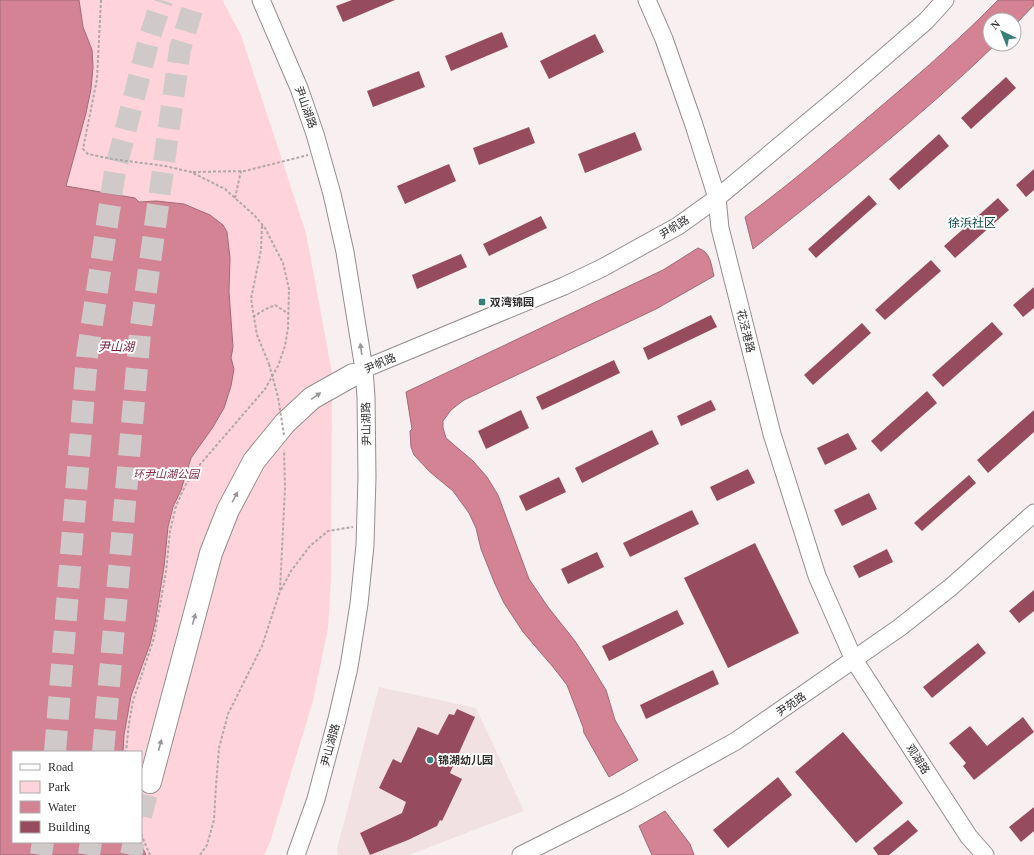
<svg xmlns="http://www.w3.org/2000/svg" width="1034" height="855" font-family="'Times New Roman','Noto Sans SC',serif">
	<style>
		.built { fill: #f2e1e3 }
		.green { fill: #ffd3db; fill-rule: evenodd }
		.water { fill: #d38394; stroke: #a36a76 }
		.building { fill: #964c5e }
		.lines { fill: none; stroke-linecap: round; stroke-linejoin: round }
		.highway-tunnel { stroke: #d0c9ca; stroke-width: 22; stroke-dasharray: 22 11; stroke-linecap: butt }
		.secondary-casing { stroke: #958d8f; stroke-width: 19 }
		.highway-casing { stroke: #958d8f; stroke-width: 24 }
		.path { stroke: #afa8a9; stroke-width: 2; stroke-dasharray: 3 2; stroke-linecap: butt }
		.secondary { stroke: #fff; stroke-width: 17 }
		.highway { stroke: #fff; stroke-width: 22 }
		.path-bridge { stroke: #afa8a9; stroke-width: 2; stroke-dasharray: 3 2; stroke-linecap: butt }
		.oneway { fill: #989797 }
		.poi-dot { fill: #398078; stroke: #fff; stroke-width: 1.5 }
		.labels { text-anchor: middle; stroke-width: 4; stroke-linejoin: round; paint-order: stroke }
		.street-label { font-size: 11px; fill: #322f2f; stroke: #fff }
		.poi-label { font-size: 11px; font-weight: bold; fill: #322f2f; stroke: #fff; text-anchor: start }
		.park-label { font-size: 11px; font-style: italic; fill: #892946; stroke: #fff }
		.neighbourhood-label { font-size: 12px; fill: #084842; stroke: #fff }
		.water-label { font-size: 12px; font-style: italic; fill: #771738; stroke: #fff }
	</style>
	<rect width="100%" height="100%" fill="#f8eff1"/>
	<!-- built -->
	<path class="built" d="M379,687L476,708L524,811L409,855H338L337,849Z"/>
	<!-- green -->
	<path class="green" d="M0,0H222L241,35L306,233L332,373L331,576L328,628L313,701L270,842L264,855H0ZM13,752H141V842H13Z"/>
	<!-- water -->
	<g class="water">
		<path d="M0,0H79L83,27L92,50L93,67L91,89L86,113L66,186L135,198L139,202L156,201L184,204L210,215L223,225L227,232L230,258L229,292L233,347L231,358L234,369L231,386L224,408L213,427L191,458L181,490L173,507L168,527L164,567L155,623L150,644L131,696L124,735L123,752H13V842H140L146,855H0Z"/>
		<path d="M998,0H1034V5L1014,26V20H990V44H996C921,117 835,184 753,249L745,217C794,181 840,141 886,102C925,69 963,36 998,0Z"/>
		<path d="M698,248C711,252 711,265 714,276L656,309L464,400L451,410L443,421V428L446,438L473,461L487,477L498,495L529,579L548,607L575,641L590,664L606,690L615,720L638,760L609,777L584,733L583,727L567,685L553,667L523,632L504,603L495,584L481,549L476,528L469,513L453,491L430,472L414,455L411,447L410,431L412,429L406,392L663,270Z"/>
		<path d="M665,811L690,844L694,855H652L639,826Z"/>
	</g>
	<!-- building -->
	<g class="building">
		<path d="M352,0H395L343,22L336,6Z"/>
		<path d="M502,32L508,47L451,71L445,56Z"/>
		<path d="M595,34L604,52L549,79L540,61Z"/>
		<path d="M419,71L425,87L373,107L367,91Z"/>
		<path d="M1006,77L1016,88L971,129L961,118Z"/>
		<path d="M529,127L535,143L479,165L473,148Z"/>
		<path d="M635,132L642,150L585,173L578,154Z"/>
		<path d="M939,134L949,146L899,190L889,179Z"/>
		<path d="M449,164L456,181L405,204L397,186Z"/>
		<path d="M1034,169V190L1026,197L1016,185Z"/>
		<path d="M869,195L877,204L816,258L808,249Z"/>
		<path d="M998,198L1009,210L955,258L944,246Z"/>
		<path d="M541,216L547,228L489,256L483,244Z"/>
		<path d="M461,254L467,267L417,289L412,275Z"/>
		<path d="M931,260L941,271L885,320L875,310Z"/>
		<path d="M1034,287V308L1023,317L1013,305Z"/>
		<path d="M711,315L717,327L648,360L643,348Z"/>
		<path d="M992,322L1003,334L943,387L932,375Z"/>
		<path d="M862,323L871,333L813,385L804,375Z"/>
		<path d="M614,360L620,373L542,410L536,397Z"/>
		<path d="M927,391L937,403L881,452L871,441Z"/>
		<path d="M711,400L716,410L681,426L677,416Z"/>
		<path d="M521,410L529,428L486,449L478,431Z"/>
		<path d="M1034,410V432L988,473L977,460Z"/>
		<path d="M652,430L659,444L582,483L575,468Z"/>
		<path d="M848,433L857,449L825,465L817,448Z"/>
		<path d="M748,469L755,483L717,501L710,487Z"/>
		<path d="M969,475L976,483L922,531L914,523Z"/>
		<path d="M559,477L566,492L526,511L519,496Z"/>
		<path d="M869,493L877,509L842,526L834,510Z"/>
		<path d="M692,510L699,524L630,557L623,543Z"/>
		<path d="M755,543L799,633L728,668L684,578Z"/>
		<path d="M887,549L893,562L859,578L853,566Z"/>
		<path d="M597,552L604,567L568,584L561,569Z"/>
		<path d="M1034,590V611L1019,623L1009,611Z"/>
		<path d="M677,610L684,624L609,661L602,646Z"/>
		<path d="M978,643L986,653L932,698L923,687Z"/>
		<path d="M713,670L719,684L646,719L640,705Z"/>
		<path d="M457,709L475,717L450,773L462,779L442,821L440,820L437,826L408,840L370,855L360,833L402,813L406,802L379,788L393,759L401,763L418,727L438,735L449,714L454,715Z"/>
		<path d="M1023,717L1034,732L974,780L963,766L966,763L949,743L970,726L987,746Z"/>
		<path d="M843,732L903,803L856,843L795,772Z"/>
		<path d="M778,777L792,795L728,848L713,830Z"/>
		<path d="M1034,807V831L1021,842L1009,827Z"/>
		<path d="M908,820L918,831L889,855H878L873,848Z"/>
	</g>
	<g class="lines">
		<!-- highway-tunnel -->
		<g class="highway-tunnel">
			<path d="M55,752L87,357L115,171L149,39L162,0"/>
			<path d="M103,752L140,333L180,49L195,0"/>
			<path d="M141,816L150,782"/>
			<path d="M41,855L43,842"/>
			<path d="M89,855L91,842"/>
			<path d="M131,855L134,842"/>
		</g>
		<defs>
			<g id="secondary">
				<path d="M261,0L299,88L315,134L332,194L345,252L364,369L366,397L367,477L365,545L359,604L349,667L337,719L316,799L296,855"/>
				<path d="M647,0L664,39L694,125L717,198L720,228L772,434L817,576L854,660L969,837L985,855"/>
				<path d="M355,374L364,369L564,286L602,268L678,226L717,198L844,92L926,21L945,0"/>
				<path d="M521,855L628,801L736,741L899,628L951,587L1034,513"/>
			</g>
			<path id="highway" d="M150,782L211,553L228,510L254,461L285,423L312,398L353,375"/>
		</defs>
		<!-- secondary casing -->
		<use href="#secondary" class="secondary-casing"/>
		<!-- highway casing -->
		<use href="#highway" class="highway-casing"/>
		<!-- path -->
		<g class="path">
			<path d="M101,0L97,79L83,149L88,154L112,159L165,166L191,172L225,189L255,216L265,228L283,263L289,289L288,328L285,346L278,366L265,389L197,468L185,486L176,506L170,531L166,572L154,638L133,701L129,723L126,752"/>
			<path d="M193,172L245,171L308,155"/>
			<path d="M235,198L241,171"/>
			<path d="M262,226L261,250L251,299L257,335L269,364"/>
			<path d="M253,317L264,310L275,305L289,314"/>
			<path d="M281,590L291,571L310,546L328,531L353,527"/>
			<path d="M141,834L150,855"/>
			<path d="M200,855L207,845L214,820L216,786L219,748L228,714L262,646L280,591L285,488L284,450"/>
		</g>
		<!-- secondary -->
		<use href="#secondary" class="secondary"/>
		<!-- highway -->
		<use href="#highway" class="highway"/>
		<!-- path-bridge -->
		<path class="path-bridge" d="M269,364L278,397L284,435"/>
	</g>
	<!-- one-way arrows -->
	<defs><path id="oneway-solid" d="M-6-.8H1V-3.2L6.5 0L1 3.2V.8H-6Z"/></defs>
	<g class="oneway">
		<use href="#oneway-solid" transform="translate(361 349) rotate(-98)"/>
		<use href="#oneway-solid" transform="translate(316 396) rotate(-34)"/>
		<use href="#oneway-solid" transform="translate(235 497) rotate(-62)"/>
		<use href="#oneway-solid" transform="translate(194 619) rotate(-75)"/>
		<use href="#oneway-solid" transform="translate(160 745) rotate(-75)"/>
	</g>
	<!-- markers -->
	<g class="poi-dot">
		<rect x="478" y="298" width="8" height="8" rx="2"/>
		<circle cx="430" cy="760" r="4"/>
	</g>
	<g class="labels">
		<!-- street labels -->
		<g class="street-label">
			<text transform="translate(306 107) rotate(70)" y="4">尹山湖路</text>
			<text transform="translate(674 227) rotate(-32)" y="4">尹帆路</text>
			<text transform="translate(746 331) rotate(76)" y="4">花泾港路</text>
			<text transform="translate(380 363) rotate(-23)" y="4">尹帆路</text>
			<text transform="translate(366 424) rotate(-91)" y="4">尹山湖路</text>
			<text transform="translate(791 704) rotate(-34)" y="4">尹苑路</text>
			<text transform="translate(330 745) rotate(-75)" y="4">尹山湖路</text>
			<text transform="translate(918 759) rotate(57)" y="4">观湖路</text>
		</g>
		<!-- poi labels -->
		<g class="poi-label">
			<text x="490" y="306">双湾锦园</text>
			<text x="438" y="764">锦湖幼儿园</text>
		</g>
		<!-- park labels -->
		<g class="park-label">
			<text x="166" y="478">环尹山湖公园</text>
		</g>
		<!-- neighbourhood labels -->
		<g class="neighbourhood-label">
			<text x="972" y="227">徐浜社区</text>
		</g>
		<!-- water labels -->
		<g class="water-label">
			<text x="116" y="351">尹山湖</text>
		</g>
	</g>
	<!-- legend -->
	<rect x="12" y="751" width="130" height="92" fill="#ffffff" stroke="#adacac"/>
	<rect x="20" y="764" width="20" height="6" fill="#ffffff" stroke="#adacac"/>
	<text x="48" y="771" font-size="12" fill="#322f2f">Road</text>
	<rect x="20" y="781" width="20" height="12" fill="#ffd3db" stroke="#adacac"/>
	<text x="48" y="791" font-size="12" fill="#322f2f">Park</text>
	<rect x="20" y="801" width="20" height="12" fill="#d38394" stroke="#adacac"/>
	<text x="48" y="811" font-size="12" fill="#322f2f">Water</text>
	<rect x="20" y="821" width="20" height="12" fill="#964c5e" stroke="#adacac"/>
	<text x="48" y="831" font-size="12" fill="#322f2f">Building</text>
	<!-- north arrow -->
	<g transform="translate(1002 32) rotate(317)"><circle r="19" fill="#ffffff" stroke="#adacac"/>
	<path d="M0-3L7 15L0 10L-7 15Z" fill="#398078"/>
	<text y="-6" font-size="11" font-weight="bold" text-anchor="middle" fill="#322f2f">N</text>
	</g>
</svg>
